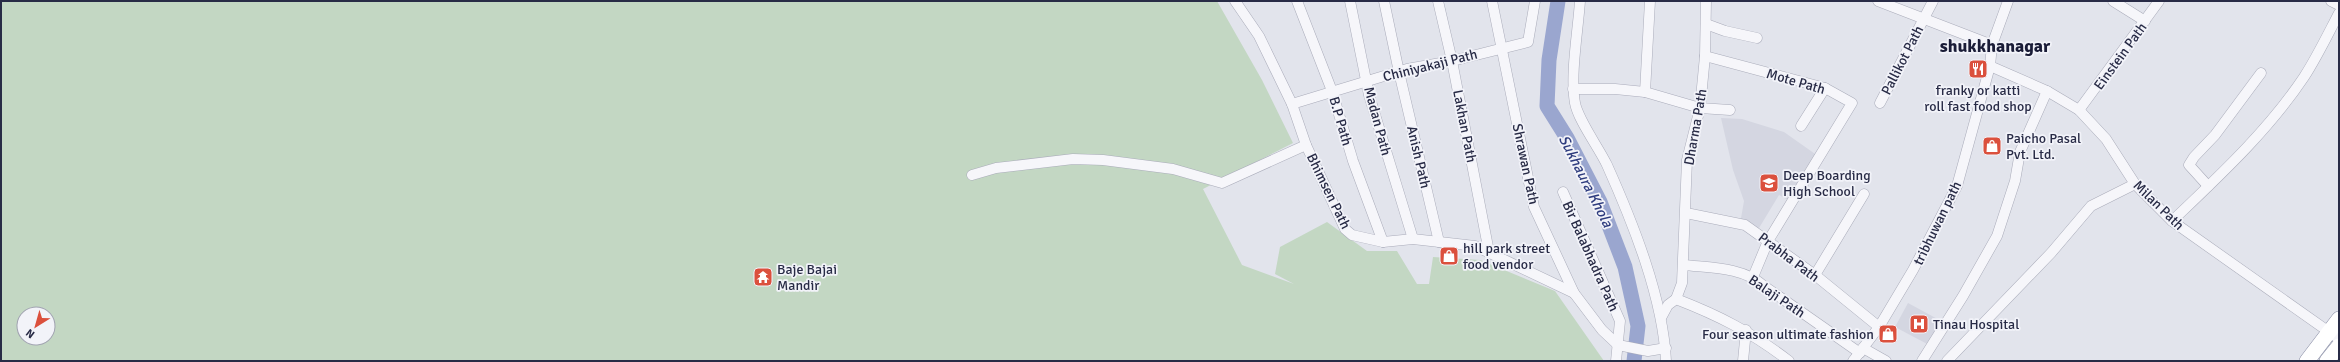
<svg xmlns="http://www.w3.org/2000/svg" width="2340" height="362" font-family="Signika,sans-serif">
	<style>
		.built { fill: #d4d6e1 }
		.green { fill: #c3d7c3; fill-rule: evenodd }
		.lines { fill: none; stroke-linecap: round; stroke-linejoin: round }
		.river { stroke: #9aa6cf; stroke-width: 15 }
		.minor-casing { stroke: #aaacba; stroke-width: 11 }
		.highway-casing { stroke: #888ca4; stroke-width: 16 }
		.minor { stroke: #f6f6fa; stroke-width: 10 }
		.highway { stroke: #fff; stroke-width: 15 }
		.labels { text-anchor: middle; stroke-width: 3.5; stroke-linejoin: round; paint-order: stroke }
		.street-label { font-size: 14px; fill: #282b46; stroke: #f2f3f9 }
		.poi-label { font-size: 14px; fill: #282b46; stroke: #f2f3f9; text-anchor: start }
		.water-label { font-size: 15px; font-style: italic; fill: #2e3c7e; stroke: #f2f3f9 }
		.district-label { font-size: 18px; font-weight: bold; fill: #1a1c37; stroke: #f2f3f9 }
	</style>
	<rect width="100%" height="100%" fill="#e2e4ec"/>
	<!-- built -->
	<g class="built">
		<path d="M1721,118L1742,119L1784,132L1818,156L1788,200L1779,195L1756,233L1740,224L1744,201L1733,170Z"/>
		<path d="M1908,303L1943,322L1931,346L1895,327Z"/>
	</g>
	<!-- green -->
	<path class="green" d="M1,1H1217L1262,80L1293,143L1203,189L1242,265L1294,284L1275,274L1280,247L1327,222L1367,251H1397L1417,284H1429L1433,257L1480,260L1555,291L1604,361H1ZM24,314H48V338H24Z"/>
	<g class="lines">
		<!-- river -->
		<path class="river" d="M1558,1L1549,60L1547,106L1567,138L1600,202L1625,267L1638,326L1634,361"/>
		<defs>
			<g id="minor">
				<path d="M1235,1L1259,36L1292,104L1306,145L1345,229L1352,235L1383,242L1413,239L1475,246L1574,293"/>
				<path d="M1297,1L1332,91L1353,161L1383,242"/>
				<path d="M1350,1L1369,95L1413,239"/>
				<path d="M1384,1L1399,72L1439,242"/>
				<path d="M1438,1L1452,61L1489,252"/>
				<path d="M1492,1L1534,207L1574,293L1602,330L1618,345L1648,351L1666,348"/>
				<path d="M1580,1C1578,31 1570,75 1575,103C1578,120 1599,148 1607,165C1633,223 1663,298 1666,361"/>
				<path d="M1878,1L1992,45"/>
				<path d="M2113,1L2145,21"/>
				<path d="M2331,1L2339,5"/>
				<path d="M1706,24L1725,31L1757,38"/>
				<path d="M1705,56L1825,88L1852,103L1768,241L1753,277"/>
				<path d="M1990,66L2047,91L2079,110L2106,139L2135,184L2172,221L2339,339"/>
				<path d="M1573,89H1615L1645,92L1700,108L1730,110"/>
				<path d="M1645,92L1650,1"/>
				<path d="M1880,103L1933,1"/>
				<path d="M1292,104L1407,69L1452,61L1528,42L1535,1"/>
				<path d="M2079,110L2159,1"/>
				<path d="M1801,126L1825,88"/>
				<path d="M972,175L996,168L1073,159L1103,160L1173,169L1222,183L1306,145"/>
				<path d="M2208,186L2189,165L2194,157L2215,135L2261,73"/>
				<path d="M1563,192L1620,321L1616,361"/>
				<path d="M1686,213L1745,225L1815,275L1879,327"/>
				<path d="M2172,221C2218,177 2268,131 2304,77C2317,57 2328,34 2339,13"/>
				<path d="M1684,265C1711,268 1743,267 1764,286L1860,353"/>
				<path d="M1815,275L1864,194"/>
				<path d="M1676,299C1720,316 1751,332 1789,361"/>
				<path d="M1661,318L1668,305L1676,299L1682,283L1687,160L1700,108L1705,56L1706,1"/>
				<path d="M1863,348L1886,361"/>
				<path d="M1743,361L1746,330"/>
				<path d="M1853,361L1879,327L1913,270L1957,186L1990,66L1992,45L2008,1"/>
				<path d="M1922,361L1963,296L1997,236L2015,181L2020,152L2047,91"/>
				<path d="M1947,361L2051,253L2091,206L2135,184"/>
			</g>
			<g id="highway">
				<path d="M2307,361L2339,319"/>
				<path d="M2327,361L2339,346"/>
			</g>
		</defs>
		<!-- minor casing -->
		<use href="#minor" class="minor-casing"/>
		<!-- highway casing -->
		<use href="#highway" class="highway-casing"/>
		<!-- minor -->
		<use href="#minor" class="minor"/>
		<!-- highway -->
		<use href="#highway" class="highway"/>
	</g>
	<!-- icons -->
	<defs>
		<symbol id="restaurant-square" viewBox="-11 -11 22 22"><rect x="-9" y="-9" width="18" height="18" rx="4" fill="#db503d" stroke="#f2f3f9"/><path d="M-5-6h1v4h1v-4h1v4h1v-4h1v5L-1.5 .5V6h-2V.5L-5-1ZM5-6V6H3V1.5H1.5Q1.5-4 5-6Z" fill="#fff"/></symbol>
		<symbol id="shop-square" viewBox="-11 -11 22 22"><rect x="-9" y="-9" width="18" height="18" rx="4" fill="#db503d" stroke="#f2f3f9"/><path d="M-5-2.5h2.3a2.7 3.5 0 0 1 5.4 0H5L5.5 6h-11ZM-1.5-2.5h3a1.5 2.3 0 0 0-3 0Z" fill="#fff"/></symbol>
		<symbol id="school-square" viewBox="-11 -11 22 22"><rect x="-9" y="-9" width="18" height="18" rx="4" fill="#db503d" stroke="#f2f3f9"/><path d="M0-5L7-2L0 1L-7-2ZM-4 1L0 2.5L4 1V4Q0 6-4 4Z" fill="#fff"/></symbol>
		<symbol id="temple-square" viewBox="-11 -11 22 22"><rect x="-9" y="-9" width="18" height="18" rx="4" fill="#db503d" stroke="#f2f3f9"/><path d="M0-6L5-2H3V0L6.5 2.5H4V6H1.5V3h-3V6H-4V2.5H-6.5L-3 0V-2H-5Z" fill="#fff"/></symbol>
		<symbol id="hospital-square" viewBox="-11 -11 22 22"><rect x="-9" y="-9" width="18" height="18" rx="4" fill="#db503d" stroke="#f2f3f9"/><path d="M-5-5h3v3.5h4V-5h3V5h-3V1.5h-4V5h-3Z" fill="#fff"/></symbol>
	</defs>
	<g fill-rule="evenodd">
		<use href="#restaurant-square" x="1967" y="58" width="22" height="22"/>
		<use href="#shop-square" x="1981" y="135" width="22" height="22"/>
		<use href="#school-square" x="1758" y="172" width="22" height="22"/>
		<use href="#shop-square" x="1438" y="245" width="22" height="22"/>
		<use href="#temple-square" x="752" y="266" width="22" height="22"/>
		<use href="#hospital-square" x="1908" y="313" width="22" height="22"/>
		<use href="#shop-square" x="1877" y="323" width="22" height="22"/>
	</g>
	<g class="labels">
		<!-- street labels -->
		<g class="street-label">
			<text transform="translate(2120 56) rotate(-54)" y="5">Einstein Path</text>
			<text transform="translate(1902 60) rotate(-63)" y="5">Pallikot Path</text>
			<text transform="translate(1430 65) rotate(-14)" y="5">Chiniyakaji Path</text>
			<text transform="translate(1796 81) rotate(16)" y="5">Mote Path</text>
			<text transform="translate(1341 121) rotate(74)" y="5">B.P Path</text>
			<text transform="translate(1378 121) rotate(75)" y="5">Madan Path</text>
			<text transform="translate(1465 126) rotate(79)" y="5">Lakhan Path</text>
			<text transform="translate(1695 127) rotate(-80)" y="5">Dharma Path</text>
			<text transform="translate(1419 157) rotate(77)" y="5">Anish Path</text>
			<text transform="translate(1526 164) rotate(78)" y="5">Shrawan Path</text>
			<text transform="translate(1329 191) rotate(64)" y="5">Bhimsen Path</text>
			<text transform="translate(2159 205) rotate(44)" y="5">Milan Path</text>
			<text transform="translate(1937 223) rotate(-64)" y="5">tribhuwan path</text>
			<text transform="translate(1591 256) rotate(66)" y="5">Bir Balabhadra Path</text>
			<text transform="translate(1789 257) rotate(37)" y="5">Prabha Path</text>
			<text transform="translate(1777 296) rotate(34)" y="5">Balaji Path</text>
		</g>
		<!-- poi labels -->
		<g class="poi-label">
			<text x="1978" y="95" text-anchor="middle">franky or katti<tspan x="1978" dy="16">roll fast food shop</tspan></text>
			<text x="2006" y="143">Paicho Pasal<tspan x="2006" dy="16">Pvt. Ltd.</tspan></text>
			<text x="1783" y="180">Deep Boarding<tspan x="1783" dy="16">High School</tspan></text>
			<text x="1463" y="253">hill park street<tspan x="1463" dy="16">food vendor</tspan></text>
			<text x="777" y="274">Baje Bajai<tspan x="777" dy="16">Mandir</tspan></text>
			<text x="1933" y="329">Tinau Hospital</text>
			<text x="1874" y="339" text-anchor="end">Four season ultimate fashion</text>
		</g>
		<!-- water labels -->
		<g class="water-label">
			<text transform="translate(1586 181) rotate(63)" y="5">Sukhaura Khola</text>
		</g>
		<!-- district labels -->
		<g class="district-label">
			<text x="1995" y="52">shukkhanagar</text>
		</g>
	</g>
	<!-- border -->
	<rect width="2340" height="362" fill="none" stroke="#282b46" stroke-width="4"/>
	<!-- north arrow -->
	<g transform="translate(36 326) rotate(217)"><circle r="19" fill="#f2f3f9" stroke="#a1a3b1"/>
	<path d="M0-3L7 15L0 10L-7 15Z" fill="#db503d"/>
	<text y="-6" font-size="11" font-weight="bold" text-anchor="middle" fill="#282b46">N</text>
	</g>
</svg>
